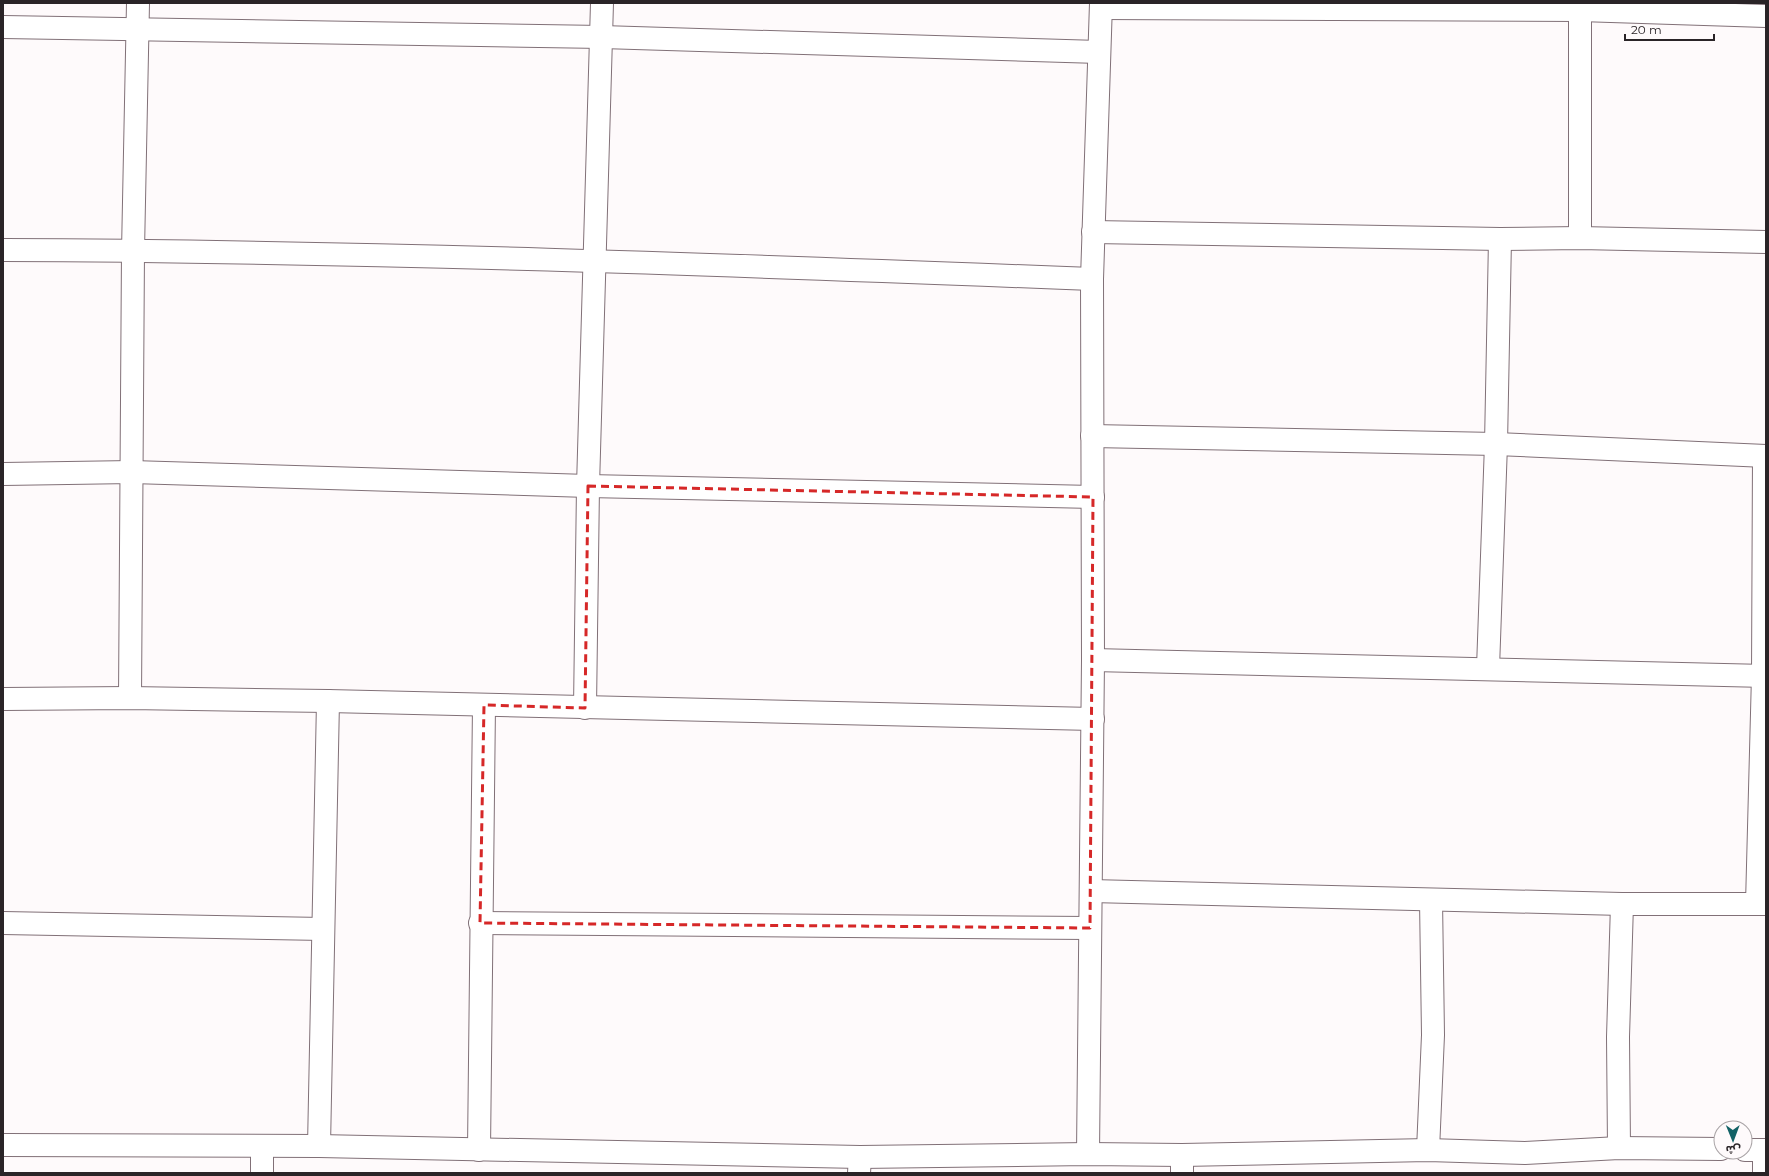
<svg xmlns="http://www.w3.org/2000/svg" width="1769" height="1176" font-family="Montserrat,'Noto Sans Arabic',sans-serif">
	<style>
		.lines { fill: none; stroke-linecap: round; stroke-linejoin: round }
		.street-casing { stroke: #817077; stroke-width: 24 }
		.secondary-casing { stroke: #817077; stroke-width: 24 }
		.street { stroke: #fff; stroke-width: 22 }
		.secondary { stroke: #fff; stroke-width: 22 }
		.marked { fill: none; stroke: #d62828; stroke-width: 3; stroke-dasharray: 8 5; stroke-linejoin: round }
	</style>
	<rect width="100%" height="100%" fill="#fefafb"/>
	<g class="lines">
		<defs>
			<g id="street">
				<path d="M1101,8L1580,10L1766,16"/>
				<path d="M1580,10V238"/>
				<path d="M3,27L602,37L1099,52"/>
				<path d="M1093,232L1500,239L1580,238L1766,242"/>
				<path d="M3,250C366,251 729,265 1092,279"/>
				<path d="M1092,436L1496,444L1766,456"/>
				<path d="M3,474L132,472L588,486L1093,497"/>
				<path d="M1093,660L1766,676"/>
				<path d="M1488,668L1496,444L1500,239"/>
				<path d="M130,698L133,251L138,3"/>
				<path d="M3,699L130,698L328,701L1093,719"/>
				<path d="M585,708L588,486L602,3"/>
				<path d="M1091,891L1622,904H1766"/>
				<path d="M1757,904L1763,675L1764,456"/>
				<path d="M3,923L323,929"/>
				<path d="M480,923L1090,928"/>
				<path d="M319,1146L328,701"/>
				<path d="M1619,1148L1618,1037L1622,904"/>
				<path d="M479,1150L484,705"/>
				<path d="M1428,1150L1433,1035L1431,900"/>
				<path d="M262,1173V1146"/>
				<path d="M859,1173L860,1157"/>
				<path d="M1182,1173V1155"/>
				<path d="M1764,1173V1150"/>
			</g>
			<g id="secondary">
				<path d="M3,1145L319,1146L860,1157L1088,1154L1182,1155L1428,1150L1525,1153L1619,1148L1721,1149"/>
				<path d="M1745,1150H1766"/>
				<path d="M1088,1154L1093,660L1092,279L1101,3"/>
			</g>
		</defs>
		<!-- street casing -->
		<use href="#street" class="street-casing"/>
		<!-- secondary casing -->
		<use href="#secondary" class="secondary-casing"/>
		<!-- street -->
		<use href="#street" class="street"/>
		<!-- secondary -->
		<use href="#secondary" class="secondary"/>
	</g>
	<!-- marked area -->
	<path class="marked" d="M588,486L1093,497L1090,928L480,923L484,705L585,708Z"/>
	<!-- border -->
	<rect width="1769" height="1176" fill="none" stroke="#2a2427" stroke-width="8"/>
	<!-- north arrow -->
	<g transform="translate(1733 1140) rotate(179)"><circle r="19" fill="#fefafb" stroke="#a9a4a6"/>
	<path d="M0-3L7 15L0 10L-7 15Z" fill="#126266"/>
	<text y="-6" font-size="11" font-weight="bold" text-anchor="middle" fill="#2a2427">ش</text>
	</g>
	<!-- scale -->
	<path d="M1625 34v6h89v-6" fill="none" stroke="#2a2427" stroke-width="2"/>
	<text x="1631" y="34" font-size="12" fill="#2a2427" stroke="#fefafb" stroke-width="3" paint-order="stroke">20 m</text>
</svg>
